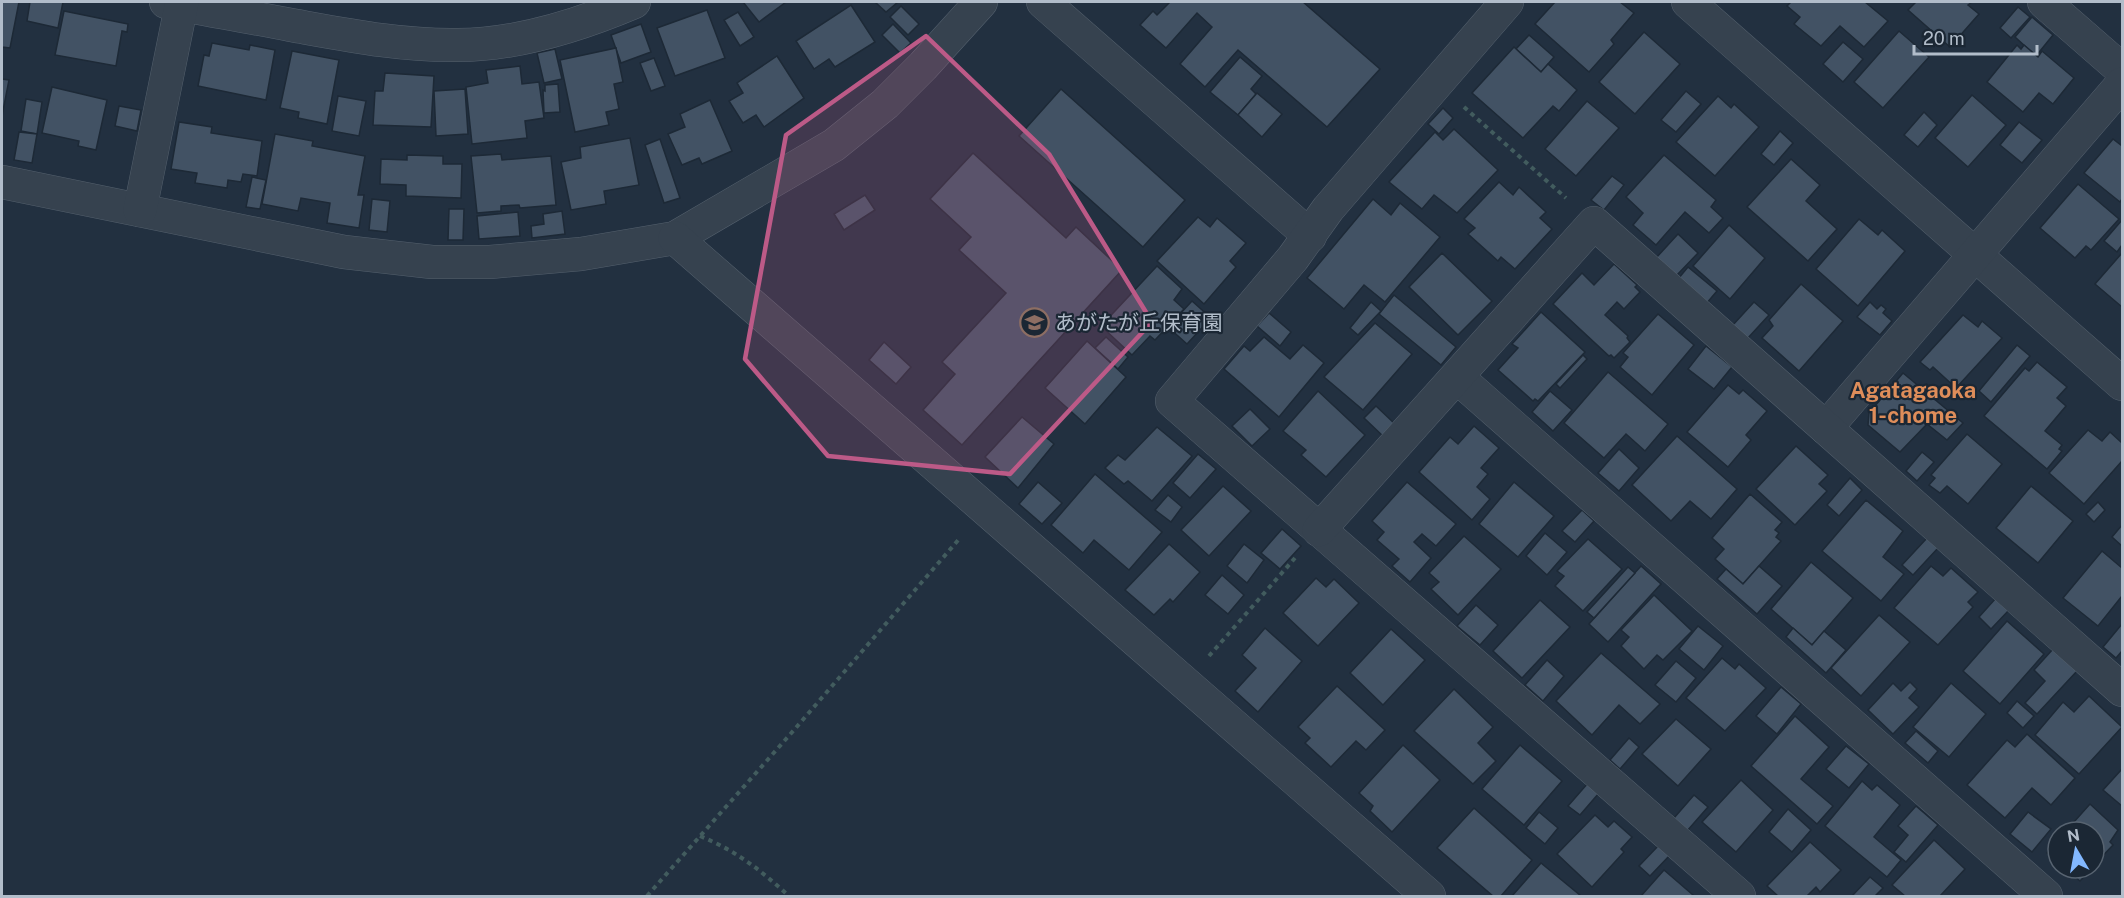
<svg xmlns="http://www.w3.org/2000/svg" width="2124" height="898" font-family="'Public Sans','Noto Sans JP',sans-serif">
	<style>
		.building { fill: #425264; stroke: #1d2936; stroke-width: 1.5 }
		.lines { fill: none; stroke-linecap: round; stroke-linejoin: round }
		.minor-casing { stroke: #54606d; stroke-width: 34 }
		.path { stroke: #425c5e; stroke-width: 4; stroke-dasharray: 4.5 4.5; stroke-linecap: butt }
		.minor { stroke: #36424f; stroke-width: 33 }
		.marked { fill: #bc5a87; fill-opacity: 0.2; stroke: #bc5a87; stroke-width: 4.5; stroke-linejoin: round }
		.labels { text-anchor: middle; stroke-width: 4.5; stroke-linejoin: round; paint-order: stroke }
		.poi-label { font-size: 21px; fill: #b2bdca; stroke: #1b2734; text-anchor: start }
		.neighbourhood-label { font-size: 22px; font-weight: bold; fill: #de8d5a; stroke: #1b2734 }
	</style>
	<rect width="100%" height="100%" fill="#223040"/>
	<!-- building -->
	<g class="building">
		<path d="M2,2H19L10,48L2,47Z"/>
		<path d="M30,2H63L58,28L27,21Z"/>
		<path d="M743,2H786L759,22Z"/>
		<path d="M875,2H898L886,12Z"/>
		<path d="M1170,2H1303L1380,69L1327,127L1238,50L1205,87L1180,64L1212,27L1197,13L1166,48L1140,25L1153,11L1157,15Z"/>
		<path d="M1555,2H1620L1634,13L1611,40L1614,44L1589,72L1535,24Z"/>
		<path d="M1791,2H1865L1888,21L1864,47L1840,26L1821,46L1794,24L1800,17L1787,6Z"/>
		<path d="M1916,2H1972L1968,5L1979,14L1950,47L1908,10Z"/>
		<path d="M851,5L875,42L835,67L829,59L814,69L796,41Z"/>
		<path d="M901,6L919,24L908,35L890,17Z"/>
		<path d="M2018,7L2030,17L2011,38L2000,28Z"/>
		<path d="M707,10L725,58L675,76L657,28Z"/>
		<path d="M64,11L128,24L127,32L122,31L116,66L55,55Z"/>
		<path d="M738,12L754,37L740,46L724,20Z"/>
		<path d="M2032,17L2053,35L2036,56L2015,37Z"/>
		<path d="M641,24L651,52L621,63L611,35Z"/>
		<path d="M893,24L911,43L900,53L882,35Z"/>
		<path d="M1899,31L1929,57L1883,108L1854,82Z"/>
		<path d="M1644,32L1680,64L1635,114L1599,82Z"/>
		<path d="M1529,35L1554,57L1541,72L1516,49Z"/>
		<path d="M1843,42L1863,59L1843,82L1823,64Z"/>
		<path d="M212,43L249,50L250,45L275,50L266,100L198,86L204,55L209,56Z"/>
		<path d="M2017,45L2021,49L2024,45L2038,57L2042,51L2074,78L2053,104L2039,93L2023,112L1987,82Z"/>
		<path d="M1514,47L1541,72L1548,64L1577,90L1559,111L1553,106L1523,138L1472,93Z"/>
		<path d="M616,48L623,82L614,84L619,109L606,112L609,125L575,132L560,60Z"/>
		<path d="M555,49L562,79L544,83L537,53Z"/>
		<path d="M292,51L339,60L327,124L298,118L299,112L280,108Z"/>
		<path d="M777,56L804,98L764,127L756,115L743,123L729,101L743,93L737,83Z"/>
		<path d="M1240,57L1262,76L1251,89L1256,94L1238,115L1210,92Z"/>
		<path d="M654,58L665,86L651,91L640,63Z"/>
		<path d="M520,66L522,84L539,82L544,118L525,121L527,138L472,144L466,87L488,83L486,70Z"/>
		<path d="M385,73L434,76L431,127L373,125L375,91H383Z"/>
		<path d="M2,79L9,80L2,116Z"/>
		<path d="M558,84L560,112L544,113L543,90L545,91V85Z"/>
		<path d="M52,87L107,100L96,150L78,146L79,141L42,133Z"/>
		<path d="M465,89L468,134L436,136L434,91Z"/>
		<path d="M1061,89L1185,200L1143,247L1019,136Z"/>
		<path d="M1686,91L1701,104L1676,132L1661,120Z"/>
		<path d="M1257,93L1282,114L1262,137L1238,115Z"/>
		<path d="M1972,95L2006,125L1968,167L1935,138Z"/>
		<path d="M338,96L366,101L359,136L332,131Z"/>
		<path d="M1718,96L1731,108L1734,104L1759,127L1715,176L1676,142Z"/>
		<path d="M26,99L42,102L37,134L21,131Z"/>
		<path d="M710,100L732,151L702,164L699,158L682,165L668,134L685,127L680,114Z"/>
		<path d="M1587,101L1619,128L1576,176L1545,149Z"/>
		<path d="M119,106L141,110L137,131L115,126Z"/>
		<path d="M1443,108L1453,118L1439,134L1428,124Z"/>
		<path d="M1924,112L1937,125L1918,147L1904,135Z"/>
		<path d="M179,122L212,127L211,133L262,141L257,176L243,174L241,182L228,180L227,188L195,183L197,173L171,169Z"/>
		<path d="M2019,122L2042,140L2022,163L2000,145Z"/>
		<path d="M1454,129L1498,170L1457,213L1434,195L1422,209L1389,182L1435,132L1443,140Z"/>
		<path d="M1780,131L1793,143L1774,165L1761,154Z"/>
		<path d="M19,132L37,134L32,163L14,160Z"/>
		<path d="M275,134L313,141L312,146L365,156L358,195H364L359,228L327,223L330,203L301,198L298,211L262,204Z"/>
		<path d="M630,138L639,185L604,191L606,204L571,210L561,162L581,158L580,147Z"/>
		<path d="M660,139L680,198L664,203L645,145Z"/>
		<path d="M2113,139L2121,145L2122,143V199L2120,202L2084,173Z"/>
		<path d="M973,153L1066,238L1076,227L1122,270L962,445L923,410L955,374L942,362L1006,293L959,250L971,237L930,199Z"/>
		<path d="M501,154L502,160L551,156L556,205L520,208L519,205L501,206V211L477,213L471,156Z"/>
		<path d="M407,155L443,156V164H462L461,198L406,196V185L380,184L381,159L407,160Z"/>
		<path d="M1664,155L1716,200L1711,207L1723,218L1709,233L1685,212L1656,245L1633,225L1643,213L1626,197Z"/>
		<path d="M1791,159L1820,185L1806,201L1837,229L1808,261L1747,207Z"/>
		<path d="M1612,176L1624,185L1604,210L1591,200Z"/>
		<path d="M252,177L266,180L260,209L246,207Z"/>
		<path d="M1499,182L1513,195L1519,187L1546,212L1540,218L1552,229L1515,269L1501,257L1498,261L1468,234L1475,228L1464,219Z"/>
		<path d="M2078,184L2119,219L2091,250L2086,246L2075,258L2040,228Z"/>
		<path d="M865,195L875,210L844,230L834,214Z"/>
		<path d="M372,199L390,201L387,232L369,230Z"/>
		<path d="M1373,199L1391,215L1400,203L1440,237L1385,302L1364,285L1344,309L1307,278Z"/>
		<path d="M449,209H464L463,240H448Z"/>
		<path d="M562,211L565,234L532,238L531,226L544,224L543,214Z"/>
		<path d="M518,212L520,236L479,239L477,216Z"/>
		<path d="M1198,217L1210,227L1217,218L1246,243L1230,261L1236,267L1204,304L1157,261Z"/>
		<path d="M1859,219L1878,235L1882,230L1905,251L1858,306L1816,269Z"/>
		<path d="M2122,220V245L2117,252L2104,241Z"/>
		<path d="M1729,225L1765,258L1730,299L1693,266Z"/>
		<path d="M1678,234L1698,253L1676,276L1656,258Z"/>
		<path d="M1442,253L1492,301L1458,335L1409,287Z"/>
		<path d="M2122,253V307L2095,284Z"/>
		<path d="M1614,264L1637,285L1635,287L1640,292L1624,309L1617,302L1605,315L1628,336L1627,338L1630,342L1614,358L1611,355L1609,356L1553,304L1582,273L1594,285Z"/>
		<path d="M1157,266L1182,289L1174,300L1184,309L1155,340L1150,336L1132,355L1101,326Z"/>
		<path d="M1688,267L1717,291L1706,304L1678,279Z"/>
		<path d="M1801,284L1843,321L1799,371L1762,338L1773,326L1769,320Z"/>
		<path d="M1394,295L1456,347L1441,365L1379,314Z"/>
		<path d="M1192,301L1211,318L1187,344L1168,327Z"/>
		<path d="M1371,302L1381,311L1358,335L1350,328Z"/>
		<path d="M1754,302L1769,315L1747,339L1732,326Z"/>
		<path d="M1870,302L1877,309L1881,305L1886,309L1883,313L1892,321L1880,335L1857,317Z"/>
		<path d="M1541,312L1585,352L1538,401L1535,399L1533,401L1498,370L1518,348L1512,344Z"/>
		<path d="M1269,313L1291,332L1280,346L1257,326Z"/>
		<path d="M1658,314L1694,345L1652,395L1620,367L1628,357L1623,353Z"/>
		<path d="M1963,315L1978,327L1982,321L2002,338L1956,388L1933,367L1930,370L1920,362Z"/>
		<path d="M1375,323L1412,354L1363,410L1324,377Z"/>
		<path d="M1106,337L1128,357L1118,369L1095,348Z"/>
		<path d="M1264,337L1290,359L1303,345L1324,363L1279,417L1224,369L1244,346L1250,351Z"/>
		<path d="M1087,341L1126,377L1085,424L1045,388Z"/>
		<path d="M884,342L911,367L896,384L869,360Z"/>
		<path d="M2017,345L2030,356L1991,402L1979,391Z"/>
		<path d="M1706,346L1732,367L1714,389L1688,369Z"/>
		<path d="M1583,355L1587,359L1560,388L1556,384Z"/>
		<path d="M2037,362L2067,387L2057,398L2066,406L2045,431L2062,445L2059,449L2062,451L2047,469L1984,416L2025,368L2029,371Z"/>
		<path d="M1608,372L1668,424L1645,451L1626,434L1604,458L1564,423Z"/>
		<path d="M1903,373L1963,423L1947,440L1927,424L1900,452L1868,425L1869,413Z"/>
		<path d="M1728,385L1739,394L1743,390L1767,411L1746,435L1751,440L1728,467L1687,432Z"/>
		<path d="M1318,391L1365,435L1326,477L1301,455L1306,450L1283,431Z"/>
		<path d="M1550,391L1572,410L1553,431L1532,412Z"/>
		<path d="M1376,406L1396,425L1385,438L1364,418Z"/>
		<path d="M1250,409L1270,429L1252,446L1232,426Z"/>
		<path d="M1022,417L1054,444L1018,488L985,457Z"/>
		<path d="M1474,426L1499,448L1481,468L1488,474L1477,487L1490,499L1472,520L1419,472L1450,437L1458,444Z"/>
		<path d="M1157,427L1192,456L1152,501L1128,481L1124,484L1105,468L1118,455L1125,460Z"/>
		<path d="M2088,430L2102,441L2110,432L2122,443V461L2084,504L2049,473Z"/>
		<path d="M1967,434L2002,464L1968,504L1947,486L1940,493L1929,485L1935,478L1931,475Z"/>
		<path d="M1677,436L1737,489L1711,519L1690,501L1671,521L1632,485Z"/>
		<path d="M1796,446L1828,475L1819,484L1827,491L1795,525L1756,489Z"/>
		<path d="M1619,449L1639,468L1619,491L1598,473Z"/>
		<path d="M1922,452L1934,462L1917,481L1906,471Z"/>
		<path d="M1198,454L1216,469L1190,498L1173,483Z"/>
		<path d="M1095,474L1162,532L1129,570L1094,540L1083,553L1051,525Z"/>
		<path d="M1850,478L1862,490L1839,516L1827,505Z"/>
		<path d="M1038,482L1062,503L1042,524L1019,504Z"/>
		<path d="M1407,482L1456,524L1436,546L1422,534L1414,542L1431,558L1410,582L1392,566L1399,559L1377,540L1384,532L1372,521Z"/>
		<path d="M1514,482L1554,516L1518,557L1479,524Z"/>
		<path d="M1223,486L1251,511L1209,556L1181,530Z"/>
		<path d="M2031,486L2073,521L2038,563L1996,528Z"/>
		<path d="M1750,494L1782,522L1775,530L1779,533L1776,537L1781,541L1743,584L1715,559L1724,549L1712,538Z"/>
		<path d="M1168,495L1182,507L1171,522L1155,510Z"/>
		<path d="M1866,500L1903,531L1883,557L1904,574L1881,601L1822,551Z"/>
		<path d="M2098,502L2105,510L2094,522L2086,514Z"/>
		<path d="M1582,510L1594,521L1575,542L1562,531Z"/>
		<path d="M2122,525V546L2112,537Z"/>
		<path d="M1282,529L1301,546L1280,569L1261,553Z"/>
		<path d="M1545,533L1567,552L1547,575L1526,556Z"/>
		<path d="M1464,536L1501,569L1458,615L1431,589L1439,582L1429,573Z"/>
		<path d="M1927,538L1938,548L1913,575L1902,565Z"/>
		<path d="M1588,539L1622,569L1583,611L1555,586L1564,576L1557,571Z"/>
		<path d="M1169,544L1200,572L1173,602L1170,599L1154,615L1125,590Z"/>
		<path d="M1244,544L1264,560L1247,583L1227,566Z"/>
		<path d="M2102,551L2122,568V596L2098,626L2063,598Z"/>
		<path d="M1811,562L1853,598L1812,645L1771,609Z"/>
		<path d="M1641,566L1661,584L1608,642L1589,624Z"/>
		<path d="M1759,566L1782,586L1757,614L1717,579L1726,569L1743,584Z"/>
		<path d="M1931,566L1943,576L1951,568L1978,592L1968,602L1973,607L1938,645L1894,608Z"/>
		<path d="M1628,567L1635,573L1594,618L1587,612Z"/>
		<path d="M1222,575L1244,595L1228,614L1205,595Z"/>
		<path d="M1316,578L1326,587L1334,579L1359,603L1318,646L1283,613Z"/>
		<path d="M1654,595L1692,631L1663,660L1657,655L1644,669L1621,646L1629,637L1621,630Z"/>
		<path d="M1996,598L2009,610L1991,629L1979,617Z"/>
		<path d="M1540,600L1570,627L1522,678L1493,651Z"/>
		<path d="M1476,605L1498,625L1480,645L1457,626Z"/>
		<path d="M1879,615L1910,642L1861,696L1831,668Z"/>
		<path d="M2007,621L2044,654L2000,704L1963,671Z"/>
		<path d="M2122,624V651L2116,658L2103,647Z"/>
		<path d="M1698,626L1723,646L1704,670L1679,649Z"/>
		<path d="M1265,628L1302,661L1258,712L1235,691L1256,668L1242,655Z"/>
		<path d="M1793,628L1812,645L1824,631L1846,650L1826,673L1786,637Z"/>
		<path d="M1391,629L1425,660L1383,705L1350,673Z"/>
		<path d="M2053,649L2077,671L2037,714L2025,703L2045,681L2034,670Z"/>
		<path d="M1601,653L1660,704L1640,724L1619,705L1592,735L1556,701Z"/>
		<path d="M1722,658L1735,669L1739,664L1766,688L1725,731L1686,698Z"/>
		<path d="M1547,660L1564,676L1543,701L1525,685Z"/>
		<path d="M1676,661L1696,678L1676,702L1655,685Z"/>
		<path d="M1910,682L1917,689L1909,698L1919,707L1893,734L1868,710L1893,683L1901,691Z"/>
		<path d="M1951,683L1986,714L1949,757L1913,727Z"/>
		<path d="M1337,686L1385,730L1366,750L1356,741L1331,767L1305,743L1310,738L1298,727Z"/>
		<path d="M1781,687L1801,704L1777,734L1756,716Z"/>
		<path d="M1454,689L1493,727L1478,743L1496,761L1473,784L1414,731Z"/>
		<path d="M2089,696L2122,727L2079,774L2035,735L2063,702L2074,712Z"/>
		<path d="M2017,701L2034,716L2023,728L2007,713Z"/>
		<path d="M1795,716L1829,747L1801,779L1833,806L1817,824L1751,766Z"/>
		<path d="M1676,719L1711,749L1678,786L1642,754Z"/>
		<path d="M1916,731L1938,751L1928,763L1905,743Z"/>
		<path d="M2027,734L2075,778L2051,805L2032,788L2005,818L1967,785L2007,740L2015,747Z"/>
		<path d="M1629,738L1639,747L1620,769L1610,760Z"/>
		<path d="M1403,745L1440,780L1392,832L1370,811L1373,806L1359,793Z"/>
		<path d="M1520,745L1562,781L1524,825L1482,789Z"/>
		<path d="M1846,746L1869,764L1849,788L1826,769Z"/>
		<path d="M2122,769V806L2103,790Z"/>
		<path d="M1741,780L1773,810L1736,852L1702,822Z"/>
		<path d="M1862,781L1872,790L1877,785L1900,805L1874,837L1901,860L1887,877L1825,826Z"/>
		<path d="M1588,783L1599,793L1580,815L1568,806Z"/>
		<path d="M1694,795L1708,807L1687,831L1674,818Z"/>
		<path d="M2090,804L2118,830L2110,842L2113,845L2094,865V832H2065Z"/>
		<path d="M1916,806L1938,825L1906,862L1894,852L1908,835L1898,826Z"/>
		<path d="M1474,808L1532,860L1501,896H1493L1437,848Z"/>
		<path d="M1788,809L1811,830L1792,852L1769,832Z"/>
		<path d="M1539,812L1558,828L1545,844L1526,828Z"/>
		<path d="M2028,812L2051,829L2032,852L2010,834Z"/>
		<path d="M1595,815L1608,827L1614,821L1632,837L1621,849L1624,852L1592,887L1557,854Z"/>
		<path d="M1934,840L1965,869L1940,896H1905L1892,885Z"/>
		<path d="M2058,840V862L2047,853Z"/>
		<path d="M1810,842L1841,870L1820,892L1816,887L1807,896H1778L1767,886Z"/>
		<path d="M1659,845L1670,855L1650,876L1639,866Z"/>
		<path d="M1541,863L1581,896H1512Z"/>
		<path d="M2065,868H2092L2080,881Z"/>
		<path d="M1664,870L1693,895L1692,896H1641Z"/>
		<path d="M1870,877L1883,888L1875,896H1852Z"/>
	</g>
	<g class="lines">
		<defs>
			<g id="minor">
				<path d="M166,2C208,10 250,17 291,25C347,35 402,46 458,45C516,45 582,24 634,2"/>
				<path d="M1043,2L1310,236"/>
				<path d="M1507,2L1328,209L1293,258L1172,401L1739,896"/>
				<path d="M1688,2L2122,384"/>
				<path d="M2044,2L2122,70"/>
				<path d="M2,182L344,252L432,262H490L581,254L675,238L834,145L885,104L923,66L981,2"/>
				<path d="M140,210L182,2"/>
				<path d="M675,238L1429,896"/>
				<path d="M1457,377L2046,896"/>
				<path d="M1826,428L2122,84"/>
				<path d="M1319,530L1594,223L2122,690"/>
			</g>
		</defs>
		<!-- minor casing -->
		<use href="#minor" class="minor-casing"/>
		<!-- path -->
		<g class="path">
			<path d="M1464,107L1566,198"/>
			<path d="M1209,656L1295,558"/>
			<path d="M700,836C738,852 759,869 789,896"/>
			<path d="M647,896L794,730L960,538"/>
		</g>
		<!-- minor -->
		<use href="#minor" class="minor"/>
	</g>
	<!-- marked area -->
	<path class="marked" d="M926,36L1049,154L1152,322L1010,474L828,456L745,359L786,135Z"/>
	<!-- icons -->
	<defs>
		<symbol id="school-ring" viewBox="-11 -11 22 22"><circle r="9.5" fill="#1b2734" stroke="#8d6e63" stroke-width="1.5"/><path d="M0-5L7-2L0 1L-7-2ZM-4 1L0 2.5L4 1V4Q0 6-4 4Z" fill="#8d6e63"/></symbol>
	</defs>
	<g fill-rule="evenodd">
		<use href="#school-ring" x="1018" y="306" width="33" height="33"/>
	</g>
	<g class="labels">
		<!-- poi labels -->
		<g class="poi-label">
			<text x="1055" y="330">あがたが丘保育園</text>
		</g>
		<!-- neighbourhood labels -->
		<g class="neighbourhood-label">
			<text x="1913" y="398">Agatagaoka<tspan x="1913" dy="25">1-chome</tspan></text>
		</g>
	</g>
	<!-- border -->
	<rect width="2124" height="898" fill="none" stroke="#b2bdca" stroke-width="6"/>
	<!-- north arrow -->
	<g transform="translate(2076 850) rotate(350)"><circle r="28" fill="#1b2734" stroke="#576370" stroke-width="1.5"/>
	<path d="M0-4.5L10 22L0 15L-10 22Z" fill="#82b8ff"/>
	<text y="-9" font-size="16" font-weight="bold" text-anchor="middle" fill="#b2bdca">N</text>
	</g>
	<!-- scale -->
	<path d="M1914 45v9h123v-9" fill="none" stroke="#b2bdca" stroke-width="3"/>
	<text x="1923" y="45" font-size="18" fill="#b2bdca" stroke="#1b2734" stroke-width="4.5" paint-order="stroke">20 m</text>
</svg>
